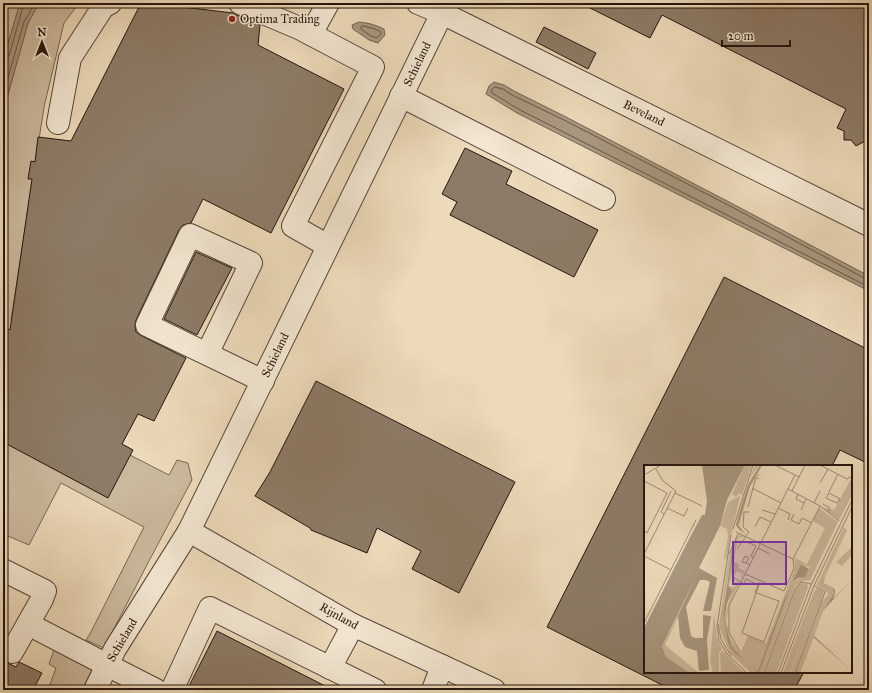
<svg xmlns="http://www.w3.org/2000/svg" width="872" height="693" font-family="'IM FELL Great Primer',serif">
	<style>
		.green { fill: #cbb99d; stroke: #786755 }
		.water { fill: #a9977f; stroke: #746351 }
		.lines { fill: none; stroke-linecap: round; stroke-linejoin: round }
		.shore { stroke: #665646; stroke-width: 1 }
		.building { fill: #8d7b67; stroke: #24150d }
		.minor-casing { stroke: #564638; stroke-width: 24 }
		.minor { stroke: #f3e7d2; stroke-width: 22 }
		.poi-dot { fill: #8f2418; stroke: #f3e7d2; stroke-width: 1.5 }
		.labels { text-anchor: middle; stroke-width: 3; stroke-linejoin: round; paint-order: stroke }
		.poi-label { font-size: 12px; fill: #24150d; stroke: #f3e7d2; text-anchor: start }
		.street-label { font-size: 12px; fill: #24150d; stroke: #f3e7d2 }
		.inset-river { fill: none; stroke: #a9977f; stroke-width: 2 }
		.inset-road { fill: none; stroke: #9d8b75; stroke-width: 1 }
		.view { fill: #7b2cbf; fill-opacity: 0.15; stroke: #7b2cbf; stroke-width: 2 }
		.inset-edge { fill: none; stroke: #24150d; stroke-width: 2 }
	</style>
	<rect width="100%" height="100%" fill="#eddaba"/>
	<filter id="stains"><feTurbulence type="fractalNoise" baseFrequency=".005" numOctaves="4"/><feColorMatrix values="0 0 0 0 .2 0 0 0 0 .09 0 0 0 0 .02 0 0 0 .5 -.17"/></filter>
	<radialGradient id="worn" r=".72"><stop offset=".6" stop-color="#630" stop-opacity="0"/><stop offset="1" stop-color="#630" stop-opacity=".3"/></radialGradient>
	<!-- green -->
	<g class="green">
		<path d="M3,3H20L3,61Z"/>
		<path d="M39,3H79L64,23L44,107L11,320L86,358L77,428L169,475L177,460L188,463L192,480L149,561L104,648L86,640L91,632L144,527L61,483L29,545L3,534V112L28,23Z"/>
		<path d="M54,650L92,670L82,690H48L56,668L49,664Z"/>
	</g>
	<!-- water -->
	<g class="water">
		<path d="M20,3H39L28,23L3,112V61Z"/>
		<path d="M359,22C369,23 376,25 384,29L385,35L378,43L369,40L353,29L352,25Z"/>
		<path d="M494,82L504,85L514,91L566,117L731,203L869,276V291L517,113L486,94L489,86Z"/>
	</g>
	<g class="lines">
		<!-- shore -->
		<g class="shore">
			<path d="M363,26L375,29L380,31L381,34L377,38L371,36L361,29V27Z"/>
			<path d="M3,59L7,58L9,56L24,3"/>
			<path d="M3,95L24,22L35,3"/>
			<path d="M869,279H866L730,206L564,120L512,95L503,89L495,87L492,89L491,91L492,93L520,110L869,287"/>
		</g>
	</g>
	<!-- building -->
	<g class="building">
		<path d="M141,3H176L183,7L233,13L260,25L258,45L344,89L271,233L203,199L191,223L183,225L179,230L136,320L135,326L136,332L142,336L186,358L154,421L138,414L122,444L133,450L108,498L3,442V327L10,330L32,179H28L31,161L35,162L38,137L71,141Z"/>
		<path d="M580,3H869V139L856,146L851,140H844V131L837,128L846,109L662,15L650,38Z"/>
		<path d="M544,27L596,53L588,69L536,42Z"/>
		<path d="M465,148L512,171L506,184L598,230L574,277L450,215L457,202L442,194Z"/>
		<path d="M196,252L232,268L197,335L164,319Z"/>
		<path d="M724,277L869,350V464L840,450L832,466H645V672H804L794,690H672L547,627Z"/>
		<path d="M316,381L515,482L459,593L412,569L421,551L377,528L367,553L311,530L310,528L255,496L270,472Z"/>
		<path d="M217,631L333,690H187Z"/>
		<path d="M3,661L16,667L19,662L42,673L33,690H3Z"/>
	</g>
	<g class="lines">
		<defs>
			<g id="minor">
				<path d="M240,3L299,28L373,67L293,226L328,246"/>
				<path d="M418,3L442,13L869,225"/>
				<path d="M311,34L328,3"/>
				<path d="M401,96L604,199"/>
				<path d="M58,123L70,58L103,7L110,3"/>
				<path d="M207,354L251,263L190,235L147,325L263,381"/>
				<path d="M189,531L353,625L494,690"/>
				<path d="M3,570L45,591L42,599L12,652L3,647"/>
				<path d="M28,624L107,665L156,690"/>
				<path d="M330,668L353,625"/>
				<path d="M95,690L115,649L189,531L447,3"/>
				<path d="M172,690L210,608L375,690"/>
				<path d="M433,690L442,666"/>
			</g>
		</defs>
		<!-- minor casing -->
		<use href="#minor" class="minor-casing"/>
		<!-- minor -->
		<use href="#minor" class="minor"/>
	</g>
	<!-- markers -->
	<circle class="poi-dot" cx="232" cy="19" r="4"/>
	<g class="labels">
		<!-- poi labels -->
		<g class="poi-label">
			<text x="240" y="23">Optima Trading</text>
		</g>
		<!-- street labels -->
		<g class="street-label">
			<text transform="translate(417 64) rotate(-64)" y="4">Schieland</text>
			<text transform="translate(644 113) rotate(26)" y="4">Beveland</text>
			<text transform="translate(275 355) rotate(-64)" y="4">Schieland</text>
			<text transform="translate(339 616) rotate(29)" y="4">Rijnland</text>
			<text transform="translate(122 640) rotate(-60)" y="4">Schieland</text>
		</g>
	</g>
	<!-- overview -->
	<g transform="translate(644 465)">
		<rect width="208" height="208" fill="#eddaba"/>
		<path d="M101,0H108L98,30L95,28L92,32L88,29ZM111,0H115L106,13L105,18L116,0H118L113,9L117,11H112L107,17L95,61L103,70L96,66L92,59L95,47L107,10ZM208,12V30L195,55L178,42L190,45ZM96,31L82,93L80,95L84,71L83,64L76,61L84,37ZM175,43L194,57L192,61L166,115L159,116L151,121L119,208H107L86,188L75,162L85,91L91,74L95,70L101,71L93,78L90,96L96,100L94,103L101,106L96,116L98,109L93,106L91,110L88,109L85,121L90,123L93,116L95,118L85,139L82,156L87,175L96,188L104,171L122,178L151,103V93L163,99L181,63L169,56ZM96,72H100L91,78L85,108L84,121L88,126L80,154L83,172L79,150L82,123L88,87L91,77ZM157,99L166,102L162,110L148,118L114,207L143,128ZM200,62L203,65L178,118L188,123L190,128L179,146L156,208H151L178,137L185,129L173,120ZM208,82V90L198,101L192,97ZM53,112L21,180L55,208H46L22,192L18,181ZM156,118L163,119L164,122L132,208H120L152,123ZM174,123L180,128L150,208H147L157,176L146,208H139L163,144L171,125ZM70,150L73,173L78,184L75,188V208H69L66,196ZM79,186L88,196L101,208H77L76,188Z" fill="#cbb99d" fill-rule="evenodd"/>
		<path d="M58,0H101L83,35L76,61L55,103L73,113L67,146H59L66,117L62,115H56L42,142L47,171L51,173H59V150L67,151L63,175L65,205L55,206L53,186L41,182L36,173L34,151L52,112L18,181L22,192L46,208H0V163L44,76L58,50H61L63,36ZM99,71L92,76L90,83L84,121L88,126L83,138L80,154L87,181L100,195L91,188L86,182L84,177L79,150L88,87L91,77ZM157,99L165,104L161,112L154,113L148,118L115,207H114L103,198L114,206L140,135ZM182,110L179,118L189,123L191,125V128L189,134L208,114L179,146L170,171L208,206L169,172L156,208L179,146L190,128L188,123L178,118Z" fill="#a9977f"/>
		<path class="inset-river" d="M97,65L93,60L105,21L117,0"/>
		<path class="inset-road" d="M131,0L155,12M176,0L203,14L208,11M0,10L17,0M0,16L23,28L3,68L0,66M176,18L184,4M108,23L137,38M144,24L176,41L149,94M148,26L161,0M185,27L194,9M31,28L58,41M185,28L196,34L193,38L182,33ZM154,29L152,34L160,38M170,38L176,26M179,39L186,43L184,47M176,41L195,56M104,42L112,12L115,14M23,43L40,51L44,43M134,43L146,49L144,55M118,45L131,49M157,45L162,34M20,49L17,47L27,26M150,49L147,55L155,59L158,53L168,58M111,62L116,52L127,57M89,64L109,0M92,67L149,94M87,70L73,161L75,175L83,189L103,208M101,76L112,81L107,91L109,92M114,83L126,89M93,84L105,67L99,62L100,47H105M0,89L32,26L19,16L12,4M85,89L94,69M0,91L27,105M102,98L105,93L101,91L98,97L102,98L105,100M101,109L140,126L150,103L149,94M91,115L89,116V112L100,119L102,114L114,120L111,128M116,117L98,168L120,177L135,136L129,134M113,128L129,134M0,158L52,55M74,159L77,174L87,191M96,187L85,167V141L151,10M120,208L151,124L157,117L167,119M134,208L167,120L208,35M137,208L170,121L208,42M151,208L181,127L171,121"/>
		<path class="view" d="M89,77H142V119H89Z"/>
		<rect width="208" height="208" class="inset-edge"/>
	</g>
	<!-- margin -->
	<rect width="872" height="693" fill="none" stroke="#eddaba" stroke-width="16"/>
	<rect x="4" y="4" width="864" height="685" fill="none" stroke="#24150d" stroke-width="2"/>
	<rect x="8" y="8" width="856" height="677" fill="none" stroke="#24150d"/>
	<!-- north arrow -->
	<g transform="translate(42 42)" stroke="#f3e7d2" stroke-width="3" paint-order="stroke">
	<path d="M0-3L7 15L0 10L-7 15Z" fill="#24150d"/>
	<text y="-6" font-size="11" font-weight="bold" text-anchor="middle" fill="#24150d">N</text>
	</g>
	<!-- scale -->
	<path d="M722 40v6h68v-6" fill="none" stroke="#24150d" stroke-width="2"/>
	<text x="728" y="40" font-size="12" fill="#24150d" stroke="#f3e7d2" stroke-width="3" paint-order="stroke">20 m</text>
	<rect width="100%" height="100%" filter="url(#stains)"/>
	<rect width="100%" height="100%" fill="url(#worn)"/>
</svg>
